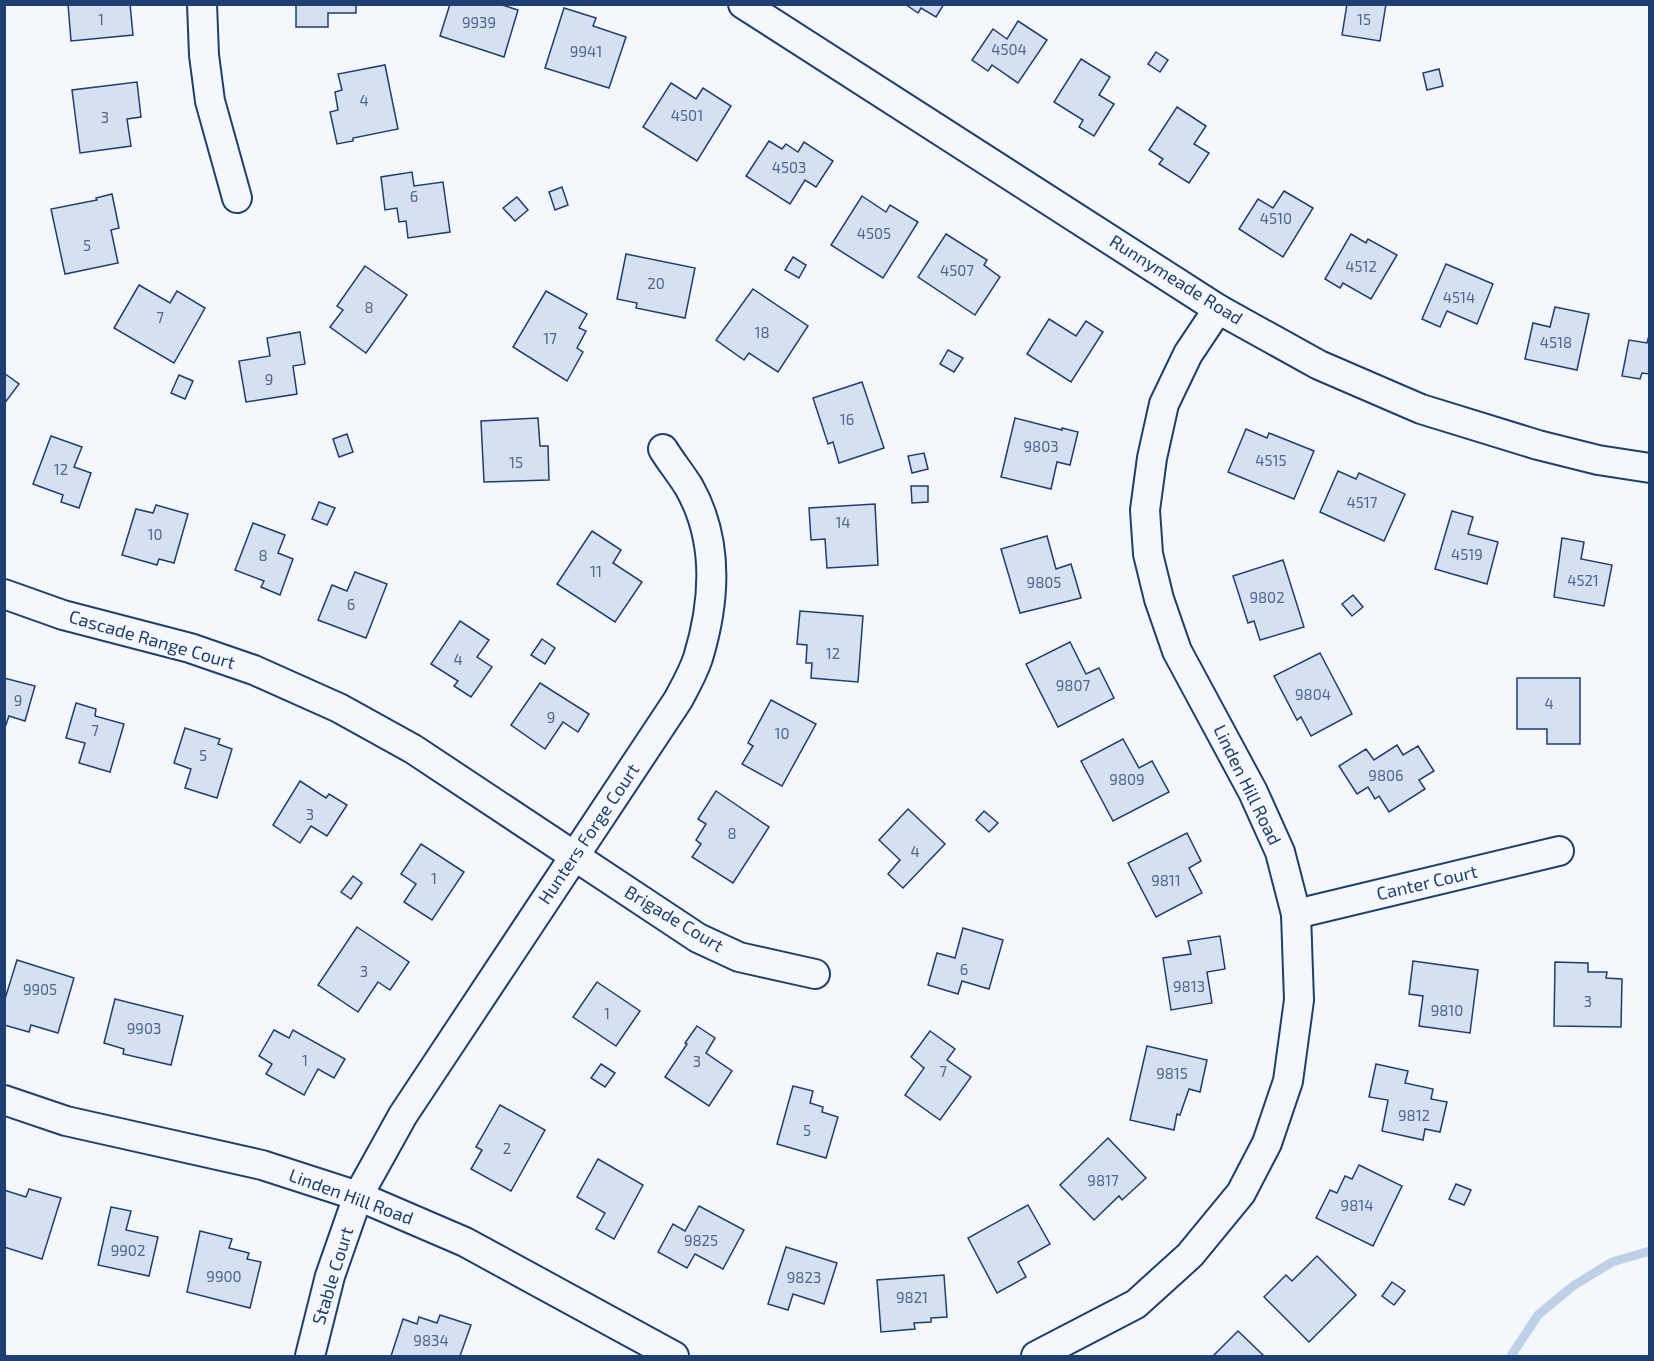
<svg xmlns="http://www.w3.org/2000/svg" width="1654" height="1361" font-family="'Exo 2',sans-serif">
	<style>
		.lines { fill: none; stroke-linecap: round; stroke-linejoin: round }
		.stream { stroke: #bed0e5; stroke-width: 9 }
		.building { fill: #d5e0f0; stroke: #1d3f73; stroke-width: 1.5 }
		.street-casing { stroke: #1d3f73; stroke-width: 32 }
		.street { stroke: #f4f7fb; stroke-width: 28 }
		.labels { text-anchor: middle; stroke-width: 4.5; stroke-linejoin: round; paint-order: stroke }
		.number-label { font-size: 15px; fill: #4b6792 }
		.street-label { font-size: 18px; fill: #1d3f73; stroke: #f4f7fb }
	</style>
	<rect width="100%" height="100%" fill="#f4f7fb"/>
	<g class="lines">
		<!-- stream -->
		<path class="stream" d="M1511,1356L1538,1315L1573,1286L1612,1262L1650,1251"/>
	</g>
	<!-- building -->
	<g class="building">
		<path d="M68,4H130L133,35L71,41Z"/>
		<path d="M296,4H356V13H328V27H296Z"/>
		<path d="M450,4H499L518,10L504,57L440,36Z"/>
		<path d="M905,4H944L936,17L921,8L918,13Z"/>
		<path d="M1347,4H1386L1380,41L1342,35Z"/>
		<path d="M564,8L596,18L593,26L626,37L609,88L545,68Z"/>
		<path d="M1018,21L1047,40L1018,83L992,65L988,71L972,60L993,29L1007,39Z"/>
		<path d="M1156,52L1168,60L1160,72L1148,64Z"/>
		<path d="M1081,59L1110,77L1099,95L1114,104L1094,136L1079,127L1083,120L1054,102Z"/>
		<path d="M385,65L398,129L353,138V141L337,144L330,112L338,110L335,92L342,90L338,74Z"/>
		<path d="M1439,69L1443,86L1427,90L1423,73Z"/>
		<path d="M137,82L141,117L127,119L131,146L80,153L72,90Z"/>
		<path d="M671,83L696,99L703,88L731,106L697,161L643,127Z"/>
		<path d="M1177,107L1206,126L1194,144L1209,153L1189,183L1159,164L1163,159L1149,150Z"/>
		<path d="M769,141L782,149L786,144L798,152L804,142L833,161L816,187L805,180L790,204L746,176Z"/>
		<path d="M412,172L414,186L443,182L450,232L408,238L406,221L399,222L397,208L385,210L381,177Z"/>
		<path d="M562,187L568,205L555,210L549,192Z"/>
		<path d="M1284,191L1313,208L1283,257L1239,229L1258,199L1273,208Z"/>
		<path d="M112,194L119,228L111,230L118,263L65,274L51,209L97,200L96,198Z"/>
		<path d="M862,196L886,212L890,205L918,222L883,278L831,245Z"/>
		<path d="M517,197L528,210L515,221L503,208Z"/>
		<path d="M946,234L987,260L984,265L1000,277L975,315L918,277Z"/>
		<path d="M1351,234L1366,243L1368,239L1397,255L1371,299L1343,283L1340,288L1325,279Z"/>
		<path d="M626,254L695,268L685,318L636,308L637,303L617,299Z"/>
		<path d="M793,257L806,265L799,278L785,270Z"/>
		<path d="M1446,264L1493,284L1477,324L1447,311L1440,327L1422,319Z"/>
		<path d="M365,266L407,295L366,353L330,327L343,310L337,306Z"/>
		<path d="M139,285L170,303L177,291L205,308L174,363L114,328Z"/>
		<path d="M753,289L808,326L778,372L749,353L744,360L716,340Z"/>
		<path d="M546,291L587,314L579,328L586,331L577,348L583,352L567,381L513,347Z"/>
		<path d="M1555,307L1589,314L1577,370L1525,359L1533,323L1550,327Z"/>
		<path d="M1049,319L1076,336L1086,321L1103,332L1071,382L1027,354Z"/>
		<path d="M300,332L305,364L293,366L297,394L246,402L239,361L270,356L267,338Z"/>
		<path d="M1650,332V374L1642,373L1640,379L1622,376L1629,340L1647,343Z"/>
		<path d="M948,350L963,358L954,372L940,364Z"/>
		<path d="M4,373L19,384L4,404Z"/>
		<path d="M179,375L193,381L185,399L171,393Z"/>
		<path d="M862,382L884,448L839,463L833,442L828,444L813,398Z"/>
		<path d="M538,418L540,446H548L549,480L484,482L481,421Z"/>
		<path d="M1015,418L1062,430V428L1078,432L1070,465L1057,462L1051,489L1001,477Z"/>
		<path d="M1246,429L1267,438L1269,433L1314,451L1294,499L1228,472Z"/>
		<path d="M347,434L353,452L339,457L333,439Z"/>
		<path d="M51,436L82,447L74,467L91,473L79,508L61,502L63,495L33,484Z"/>
		<path d="M924,453L928,469L912,473L908,456Z"/>
		<path d="M1338,471L1356,479L1359,473L1405,494L1384,541L1320,512Z"/>
		<path d="M911,486H928V502L912,503Z"/>
		<path d="M319,502L335,508L327,525L312,519Z"/>
		<path d="M875,504L878,565L827,568L825,539L811,540L809,508Z"/>
		<path d="M156,505L188,514L174,563L159,559L157,565L122,555L136,509L153,513Z"/>
		<path d="M1452,511L1473,517L1468,534L1498,542L1487,584L1435,569Z"/>
		<path d="M253,523L285,535L278,553L293,559L280,595L261,587L264,581L235,570Z"/>
		<path d="M592,531L621,550L613,563L642,582L615,622L557,584Z"/>
		<path d="M1047,536L1056,569L1071,564L1081,598L1020,613L1001,549Z"/>
		<path d="M1562,538L1584,542L1581,559L1612,565L1604,606L1554,597Z"/>
		<path d="M1283,560L1304,627L1260,640L1254,621L1248,623L1233,576Z"/>
		<path d="M355,572L387,584L366,638L318,620L332,585L347,591Z"/>
		<path d="M1353,595L1363,607L1352,616L1342,604Z"/>
		<path d="M800,611L863,616L858,682L811,678L812,663H806L807,645L797,644Z"/>
		<path d="M460,621L489,640L477,657L492,667L471,697L454,686L458,681L431,664Z"/>
		<path d="M542,639L555,648L545,664L531,655Z"/>
		<path d="M1070,642L1086,674L1099,668L1114,698L1058,727L1026,664Z"/>
		<path d="M1320,653L1352,714L1311,736L1301,717L1297,720L1274,676Z"/>
		<path d="M4,678L35,686L25,721L9,716L4,730Z"/>
		<path d="M1517,678H1580V744H1547V729H1517Z"/>
		<path d="M540,683L589,714L578,732L563,722L545,749L511,725Z"/>
		<path d="M771,700L816,724L782,786L742,764L753,746L748,743Z"/>
		<path d="M76,703L96,709L95,716L124,724L110,772L79,763L85,743L66,738Z"/>
		<path d="M185,728L220,739L218,744L232,749L217,798L185,788L191,769L174,763Z"/>
		<path d="M1123,739L1139,768L1152,761L1169,792L1113,821L1081,761Z"/>
		<path d="M1397,745L1403,755L1418,746L1434,771L1419,780L1425,789L1389,812L1379,796L1375,799L1368,787L1357,794L1339,766L1366,749L1374,760Z"/>
		<path d="M300,781L326,798L329,794L347,805L327,836L311,826L300,843L273,825Z"/>
		<path d="M716,791L769,827L733,883L692,857L701,844L696,840L706,824L698,819Z"/>
		<path d="M908,809L945,844L903,888L888,874L900,860L879,840Z"/>
		<path d="M984,811L998,823L989,832L976,820Z"/>
		<path d="M1187,833L1201,861L1189,868L1202,893L1156,917L1128,863Z"/>
		<path d="M421,844L464,872L432,920L404,902L416,884L401,874Z"/>
		<path d="M353,876L362,883L351,899L341,892Z"/>
		<path d="M357,927L409,962L390,990L378,982L358,1012L318,985Z"/>
		<path d="M963,928L1003,940L989,989L962,981L958,994L928,985L937,953L955,958Z"/>
		<path d="M1220,936L1225,969L1207,972L1212,1003L1171,1010L1163,958L1191,954L1188,941Z"/>
		<path d="M17,960L74,978L58,1033L31,1025L29,1032L4,1025V1002Z"/>
		<path d="M1413,961L1478,970L1470,1033L1419,1026L1423,996L1409,994Z"/>
		<path d="M1555,962L1588,963V972H1607L1606,978L1622,979L1621,1027L1554,1026Z"/>
		<path d="M597,982L640,1011L616,1046L573,1017Z"/>
		<path d="M115,999L183,1016L171,1065L123,1054L124,1049L104,1043Z"/>
		<path d="M697,1026L715,1038L706,1053L732,1071L709,1106L665,1077L687,1044L685,1043Z"/>
		<path d="M274,1030L289,1038L293,1030L345,1059L334,1078L318,1069L304,1095L266,1074L272,1064L259,1056Z"/>
		<path d="M930,1031L955,1049L947,1060L971,1077L940,1120L905,1095L924,1068L911,1057Z"/>
		<path d="M1147,1046L1207,1060L1200,1092L1189,1089L1180,1115L1177,1114L1174,1130L1130,1120Z"/>
		<path d="M601,1064L615,1073L605,1087L591,1078Z"/>
		<path d="M1376,1064L1408,1071L1405,1083L1433,1089L1431,1099L1447,1102L1440,1132L1425,1129L1423,1140L1382,1131L1388,1100L1369,1097Z"/>
		<path d="M793,1086L813,1091L810,1103L823,1107L822,1112L838,1117L826,1158L777,1144Z"/>
		<path d="M500,1105L545,1130L511,1191L471,1169L482,1150L476,1147Z"/>
		<path d="M1108,1138L1146,1178L1122,1200L1119,1196L1094,1220L1060,1185Z"/>
		<path d="M598,1159L643,1185L614,1239L596,1229L605,1213L577,1197Z"/>
		<path d="M1359,1165L1402,1186L1373,1246L1316,1218L1330,1190L1337,1193L1345,1176L1352,1179Z"/>
		<path d="M1456,1184L1471,1190L1464,1205L1449,1199Z"/>
		<path d="M29,1189L61,1198L42,1259L4,1247V1190L26,1197Z"/>
		<path d="M1028,1205L1050,1244L1018,1262L1026,1277L997,1293L968,1238Z"/>
		<path d="M699,1206L744,1230L723,1269L695,1254L687,1268L658,1252L673,1224L685,1231Z"/>
		<path d="M111,1207L131,1211L126,1230L158,1237L149,1276L98,1265Z"/>
		<path d="M200,1231L232,1239L229,1248L249,1253L247,1259L261,1262L250,1308L187,1292Z"/>
		<path d="M786,1247L837,1263L824,1304L793,1294L788,1310L768,1304Z"/>
		<path d="M1317,1256L1356,1295L1309,1342L1264,1297L1286,1275L1292,1281Z"/>
		<path d="M944,1275L947,1317L931,1318V1322L914,1323L915,1329L881,1332L877,1280Z"/>
		<path d="M1392,1282L1405,1291L1394,1305L1382,1296Z"/>
		<path d="M440,1315L471,1325L460,1356H391L403,1319L417,1324L419,1317L437,1323Z"/>
		<path d="M1238,1331L1264,1356H1215L1214,1355Z"/>
	</g>
	<g class="lines">
		<defs>
			<g id="street">
				<path d="M202,4L204,55L210,101L237,198"/>
				<path d="M743,4L1218,309L1319,365L1421,409L1538,445L1598,460L1650,468"/>
				<path d="M4,594L63,615L190,648L254,670L339,708L413,749L698,938L739,957L815,974"/>
				<path d="M1296,914L1559,851"/>
				<path d="M4,1100L66,1121L262,1165L358,1196L465,1242L674,1356"/>
				<path d="M310,1356L330,1276L358,1196L403,1115L678,700C685,687 693,673 698,658C715,602 719,540 689,487C681,474 671,462 663,449"/>
				<path d="M1036,1356L1136,1304L1190,1255L1241,1193L1267,1143L1288,1081L1299,1000L1296,914L1280,852L1253,792L1177,651L1159,599L1148,554L1145,510L1152,458L1164,404L1188,354L1218,309"/>
			</g>
		</defs>
		<!-- street casing -->
		<use href="#street" class="street-casing"/>
		<!-- street -->
		<use href="#street" class="street"/>
	</g>
	<g class="labels">
		<!-- number labels -->
		<g class="number-label">
			<text x="101" y="25">1</text>
			<text x="1364" y="25">15</text>
			<text x="479" y="28">9939</text>
			<text x="1009" y="55">4504</text>
			<text x="586" y="57">9941</text>
			<text x="364" y="106">4</text>
			<text x="687" y="121">4501</text>
			<text x="105" y="123">3</text>
			<text x="789" y="173">4503</text>
			<text x="414" y="202">6</text>
			<text x="1276" y="224">4510</text>
			<text x="874" y="239">4505</text>
			<text x="87" y="251">5</text>
			<text x="1361" y="272">4512</text>
			<text x="957" y="276">4507</text>
			<text x="656" y="289">20</text>
			<text x="1459" y="303">4514</text>
			<text x="369" y="313">8</text>
			<text x="160" y="323">7</text>
			<text x="762" y="338">18</text>
			<text x="550" y="344">17</text>
			<text x="1556" y="348">4518</text>
			<text x="269" y="385">9</text>
			<text x="847" y="425">16</text>
			<text x="1041" y="452">9803</text>
			<text x="1271" y="466">4515</text>
			<text x="516" y="468">15</text>
			<text x="61" y="475">12</text>
			<text x="1362" y="508">4517</text>
			<text x="843" y="528">14</text>
			<text x="155" y="540">10</text>
			<text x="1467" y="560">4519</text>
			<text x="263" y="561">8</text>
			<text x="596" y="577">11</text>
			<text x="1583" y="586">4521</text>
			<text x="1044" y="588">9805</text>
			<text x="1267" y="603">9802</text>
			<text x="351" y="610">6</text>
			<text x="833" y="659">12</text>
			<text x="458" y="665">4</text>
			<text x="1073" y="691">9807</text>
			<text x="1313" y="700">9804</text>
			<text x="18" y="706">9</text>
			<text x="1549" y="709">4</text>
			<text x="551" y="723">9</text>
			<text x="95" y="736">7</text>
			<text x="782" y="739">10</text>
			<text x="203" y="761">5</text>
			<text x="1386" y="781">9806</text>
			<text x="1127" y="785">9809</text>
			<text x="310" y="820">3</text>
			<text x="732" y="839">8</text>
			<text x="915" y="857">4</text>
			<text x="434" y="884">1</text>
			<text x="1166" y="886">9811</text>
			<text x="964" y="975">6</text>
			<text x="364" y="977">3</text>
			<text x="1189" y="992">9813</text>
			<text x="40" y="995">9905</text>
			<text x="1588" y="1007">3</text>
			<text x="1447" y="1016">9810</text>
			<text x="607" y="1019">1</text>
			<text x="144" y="1034">9903</text>
			<text x="305" y="1066">1</text>
			<text x="697" y="1067">3</text>
			<text x="943" y="1077">7</text>
			<text x="1172" y="1079">9815</text>
			<text x="1414" y="1121">9812</text>
			<text x="807" y="1136">5</text>
			<text x="507" y="1154">2</text>
			<text x="1103" y="1186">9817</text>
			<text x="1357" y="1211">9814</text>
			<text x="701" y="1246">9825</text>
			<text x="128" y="1256">9902</text>
			<text x="224" y="1282">9900</text>
			<text x="804" y="1283">9823</text>
			<text x="912" y="1303">9821</text>
			<text x="431" y="1346">9834</text>
		</g>
		<!-- street labels -->
		<g class="street-label">
			<text transform="translate(1176 280) rotate(32)" y="6">Runnymeade Road</text>
			<text transform="translate(152 640) rotate(16)" y="6">Cascade Range Court</text>
			<text transform="translate(1247 785) rotate(64)" y="6">Linden Hill Road</text>
			<text transform="translate(589 834) rotate(-56)" y="6">Hunters Forge Court</text>
			<text transform="translate(1427 883) rotate(-13)" y="6">Canter Court</text>
			<text transform="translate(674 919) rotate(31)" y="6">Brigade Court</text>
			<text transform="translate(351 1197) rotate(20)" y="6">Linden Hill Road</text>
			<text transform="translate(333 1276) rotate(-73)" y="6">Stable Court</text>
		</g>
	</g>
	<!-- border -->
	<rect width="1654" height="1361" fill="none" stroke="#1d3f73" stroke-width="12"/>
</svg>
